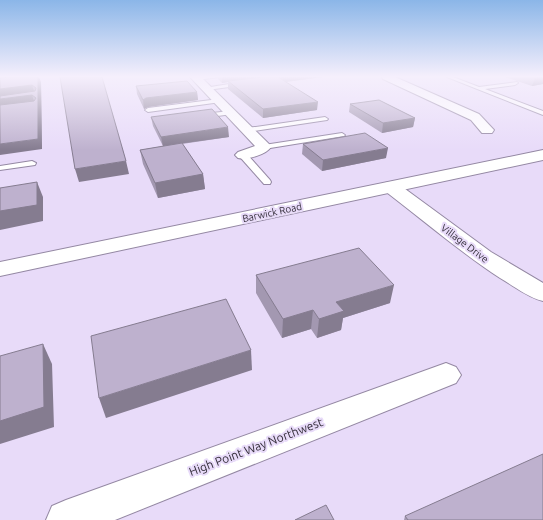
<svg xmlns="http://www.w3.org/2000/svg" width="543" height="520" font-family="Ubuntu,sans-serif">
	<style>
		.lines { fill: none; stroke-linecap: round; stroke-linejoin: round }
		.lane-casing { stroke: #9488a3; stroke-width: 2 }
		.street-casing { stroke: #9488a3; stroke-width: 2 }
		.secondary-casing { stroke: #9488a3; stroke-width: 2 }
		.lane { fill: #fff; fill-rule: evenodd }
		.street { fill: #fff; fill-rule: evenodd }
		.secondary { fill: #fff; fill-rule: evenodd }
		.wall { fill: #a398b1 }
		.shaded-wall { fill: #857c90 }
		.building { fill: #beb1ce; stroke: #857c90 }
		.labels { text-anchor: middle; stroke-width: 4; stroke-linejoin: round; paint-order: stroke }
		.street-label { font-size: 10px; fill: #342e3a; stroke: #e8dbf9 }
		.near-street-label { font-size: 12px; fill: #342e3a; stroke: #e8dbf9 }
	</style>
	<rect width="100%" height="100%" fill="#e8dbf9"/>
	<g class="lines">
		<defs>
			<g id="lane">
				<path d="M198,77H220L196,80V78Z"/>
				<path d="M447,77H453L479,87L517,82L518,83L515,85L485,89L543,111V115Z"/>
				<path d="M242,82L245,84L244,85L207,90L204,88Z"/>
				<path d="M219,99L222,101L221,102L148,112L145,110L148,108Z"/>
				<path d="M230,111L233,113L232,114L203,118L200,116L203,114Z"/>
				<path d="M325,117L328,119L327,120L248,132L245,130L248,128Z"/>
				<path d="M342,133L345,135L344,136L264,149L260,147L264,145Z"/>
				<path d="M240,153H246L270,180L271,182L270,184H264L240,157Z"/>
				<path d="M32,161L36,163L35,165L0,170V166Z"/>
			</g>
			<g id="street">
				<path d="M190,77H201L269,144L271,147C266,155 246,160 238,158L235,155L238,152L255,146Z"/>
				<path d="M382,77H395L479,114L494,130L492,133H482L471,120L383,79Z"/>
				<path d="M391,182L397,183L491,252L543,283V301C527,297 514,286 500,278C460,252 423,220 385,191L382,187L385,183Z"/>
				<path d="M446,363L456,367L461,375L456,383L115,520H46L52,506L66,500Z"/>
			</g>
			<path id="secondary" d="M543,150V160L0,276V262Z"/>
		</defs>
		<!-- lane casing -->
		<use href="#lane" class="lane-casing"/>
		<!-- street casing -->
		<use href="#street" class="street-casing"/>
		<!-- secondary casing -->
		<use href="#secondary" class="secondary-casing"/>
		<!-- lane -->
		<use href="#lane" class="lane"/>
		<!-- street -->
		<use href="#street" class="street"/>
		<!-- secondary -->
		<use href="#secondary" class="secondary"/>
	</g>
	<!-- wall -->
	<g class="wall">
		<path d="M218,77H323L286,82L317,110L263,118L228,89V82L222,83L218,79Z"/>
		<path d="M505,77H543V84L532,86Z"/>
		<path d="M0,78L41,82L42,149Z"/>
		<path d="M136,86L197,92L198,100L148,107L144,109L137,94Z"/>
		<path d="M350,104L415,118L413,127L382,133L349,112Z"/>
		<path d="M151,117L229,137L182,144L203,174L205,189L158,198L143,164L140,150L163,146L153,126Z"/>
		<path d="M303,144L386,158L322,171L302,154Z"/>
		<path d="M256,275L390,303L343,318L341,330L317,338L311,329L282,338L256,293Z"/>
		<path d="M405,516L543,520H404Z"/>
	</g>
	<!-- shaded-wall -->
	<g class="shaded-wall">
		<path d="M38,77H39L41,82L42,149L0,155V144L38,139Z"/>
		<path d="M222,77H271L228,81V82L222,83Z"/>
		<path d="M275,77H323L275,83Z"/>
		<path d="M540,77H543V84L532,86L535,78Z"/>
		<path d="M32,85L35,94L0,98V89Z"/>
		<path d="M197,92L198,100L148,107L144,109L143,100L146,98Z"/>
		<path d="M32,95L35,104L0,107V99Z"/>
		<path d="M318,102L317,110L263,118V109Z"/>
		<path d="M415,118L413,127L382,133L383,123Z"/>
		<path d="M228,127L229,137L163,146L161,137Z"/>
		<path d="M388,148L386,158L322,171L323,160Z"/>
		<path d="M126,161L129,174L79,182L75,169Z"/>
		<path d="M203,174L205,189L158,198L155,183Z"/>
		<path d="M37,182L43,197V221L0,230V211Z"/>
		<path d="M394,285L390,303L343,318L341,330L317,338L319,319L336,302Z"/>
		<path d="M313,310L311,329L282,338L283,319Z"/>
		<path d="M43,344L52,364L54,427L0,444V421Z"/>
		<path d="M251,350L252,370L106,418L99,398Z"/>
	</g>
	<!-- building -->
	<g class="building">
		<path d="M11,77H38V139L0,144V105L34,101L36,98L32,95L0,99V96L35,91L36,88L32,85L0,89V78Z"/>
		<path d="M60,77H102L126,161L75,169Z"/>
		<path d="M263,77H278L318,102L263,109L228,81Z"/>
		<path d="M187,81L197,92L146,98L143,100L136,86Z"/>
		<path d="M379,100L415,118L383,123L350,104Z"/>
		<path d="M212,109L228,127L161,137L151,117Z"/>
		<path d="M365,133L388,148L323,160L303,144Z"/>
		<path d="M182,143L203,174L155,183L140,150Z"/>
		<path d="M37,182V205L0,211V188Z"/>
		<path d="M359,248L394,285L336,302L344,311L319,319L313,310L283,319L256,275Z"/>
		<path d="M226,299L251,350L99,398L91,336Z"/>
		<path d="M43,344L44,407L0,421V356Z"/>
		<path d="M543,454V520H408L405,516Z"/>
		<path d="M326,505L334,520H295Z"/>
	</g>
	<!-- sky -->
	<linearGradient id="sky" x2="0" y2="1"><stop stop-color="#8bb6e8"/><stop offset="0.51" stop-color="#f5effc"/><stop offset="1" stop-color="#f5effc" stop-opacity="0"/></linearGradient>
	<rect width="543" height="150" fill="url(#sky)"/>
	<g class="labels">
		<!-- street labels -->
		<g class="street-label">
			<text transform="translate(272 212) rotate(-12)" y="4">Barwick Road</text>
			<text transform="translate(465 243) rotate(37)" y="4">Village Drive</text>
		</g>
		<!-- near-street labels -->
		<g class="near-street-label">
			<text transform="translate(256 447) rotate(-21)" y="4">High Point Way Northwest</text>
		</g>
	</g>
</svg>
